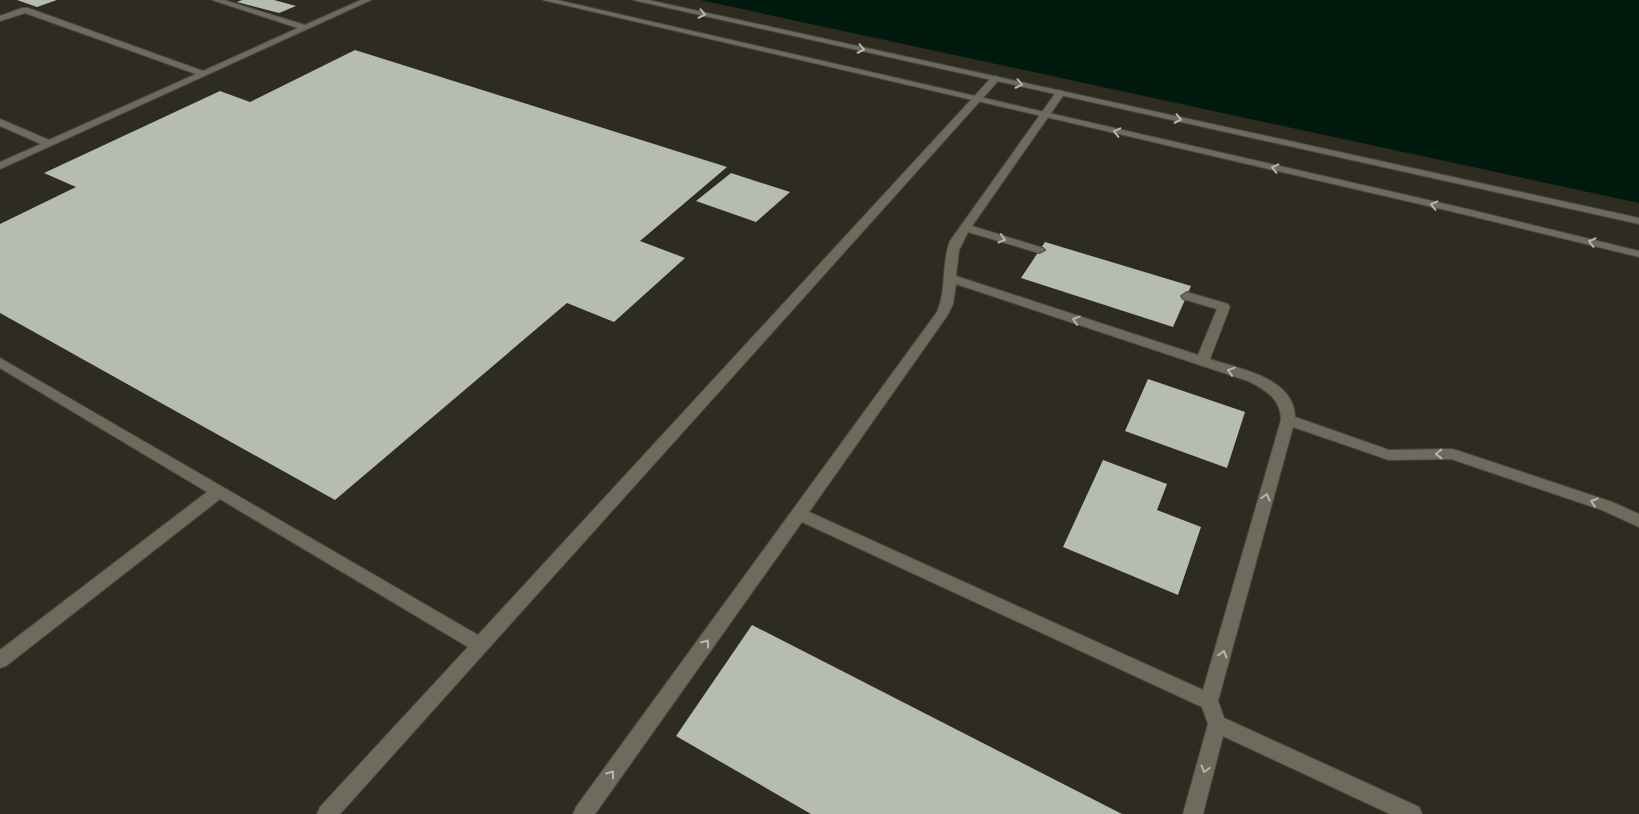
<svg xmlns="http://www.w3.org/2000/svg" width="1639" height="814" font-family="Raleway,sans-serif">
	<style>
		.water { fill: #001b0d }
		.building { fill: #b6bcb0 }
		.lines { fill: none; stroke-linecap: round; stroke-linejoin: round }
		.service-casing { stroke: #4c4a41; stroke-width: 2 }
		.tertiary-casing { stroke: #4c4a41; stroke-width: 2 }
		.service { fill: #6d6a5e; fill-rule: evenodd }
		.tertiary { fill: #6d6a5e; fill-rule: evenodd }
		.oneway { stroke: #b8b6ad }
	</style>
	<rect width="100%" height="100%" fill="#2e2c21"/>
	<!-- water -->
	<path class="water" d="M700,0H1639V203Z"/>
	<!-- building -->
	<g class="building">
		<path d="M17,0H57L37,7Z"/>
		<path d="M242,0H274L296,6L279,13L237,2Z"/>
		<path d="M355,50L727,167L640,241L685,258L614,322L567,303L335,500L0,313V224L76,187L44,173L220,91L250,102Z"/>
		<path d="M731,173L790,192L756,222L696,201Z"/>
		<path d="M1045,242L1191,286L1173,327L1021,278Z"/>
		<path d="M1148,379L1245,412L1227,468L1125,431Z"/>
		<path d="M1103,460L1167,484L1157,510L1201,527L1178,595L1063,547Z"/>
		<path d="M752,625L1122,814H811L676,736Z"/>
	</g>
	<g class="lines">
		<defs>
			<g id="service">
				<path d="M212,0H224L305,25L361,0H371L0,169V162L41,144L0,126V119L49,140L196,74L25,13L0,21V16L22,8H28L203,71L298,28Z"/>
				<path d="M995,76L998,77V81L340,814H317L320,807L468,647L220,499L6,666L0,668V650L207,492L0,368V358L478,635L992,77Z"/>
				<path d="M1060,90L1065,93L972,226L1043,248L1045,250L1039,253L968,232L959,250L956,276L1198,355L1217,309L1183,299L1181,296L1187,292L1228,304L1230,307L1210,359C1239,369 1294,377 1295,417L1389,450L1451,449L1456,450L1612,502L1639,514V527L1602,510L1451,459L1389,460L1293,427L1218,701L1224,718L1419,807L1422,814H1390L1223,736L1203,814H1183L1208,724L1202,707L802,522L595,814H573L576,807L937,312C947,289 941,264 950,241L1057,91ZM956,284L1248,381C1266,390 1281,399 1281,420L1203,690L809,512L947,316L953,304Z"/>
			</g>
			<g id="tertiary">
				<path d="M543,0H557L1467,209L1639,251V257L1467,215Z"/>
				<path d="M633,0H648L1639,218V224Z"/>
			</g>
		</defs>
		<!-- service casing -->
		<use href="#service" class="service-casing"/>
		<!-- tertiary casing -->
		<use href="#tertiary" class="tertiary-casing"/>
		<!-- service -->
		<use href="#service" class="service"/>
		<!-- tertiary -->
		<use href="#tertiary" class="tertiary"/>
	</g>
	<!-- one-way arrows -->
	<defs><path id="oneway-chevron" d="M-2-3.5L2.5 0L-2 3.5" fill="none" stroke-width="1.6" stroke-linecap="round" stroke-linejoin="round" transform="scale(1.25)"/></defs>
	<g class="oneway">
		<use href="#oneway-chevron" transform="translate(702 14) rotate(12)"/>
		<use href="#oneway-chevron" transform="translate(861 49) rotate(12)"/>
		<use href="#oneway-chevron" transform="translate(1019 84) rotate(12)"/>
		<use href="#oneway-chevron" transform="translate(1178 119) rotate(12)"/>
		<use href="#oneway-chevron" transform="translate(1117 132) rotate(-167)"/>
		<use href="#oneway-chevron" transform="translate(1275 168) rotate(-167)"/>
		<use href="#oneway-chevron" transform="translate(1434 205) rotate(-167)"/>
		<use href="#oneway-chevron" transform="translate(1002 239) rotate(17)"/>
		<use href="#oneway-chevron" transform="translate(1592 242) rotate(-166)"/>
		<use href="#oneway-chevron" transform="translate(1076 320) rotate(-162)"/>
		<use href="#oneway-chevron" transform="translate(1231 371) rotate(-162)"/>
		<use href="#oneway-chevron" transform="translate(1439 454) rotate(179)"/>
		<use href="#oneway-chevron" transform="translate(1266 497) rotate(-74)"/>
		<use href="#oneway-chevron" transform="translate(1594 502) rotate(-162)"/>
		<use href="#oneway-chevron" transform="translate(706 643) rotate(-54)"/>
		<use href="#oneway-chevron" transform="translate(1223 654) rotate(-74)"/>
		<use href="#oneway-chevron" transform="translate(1205 769) rotate(105)"/>
		<use href="#oneway-chevron" transform="translate(611 774) rotate(-54)"/>
	</g>
</svg>
